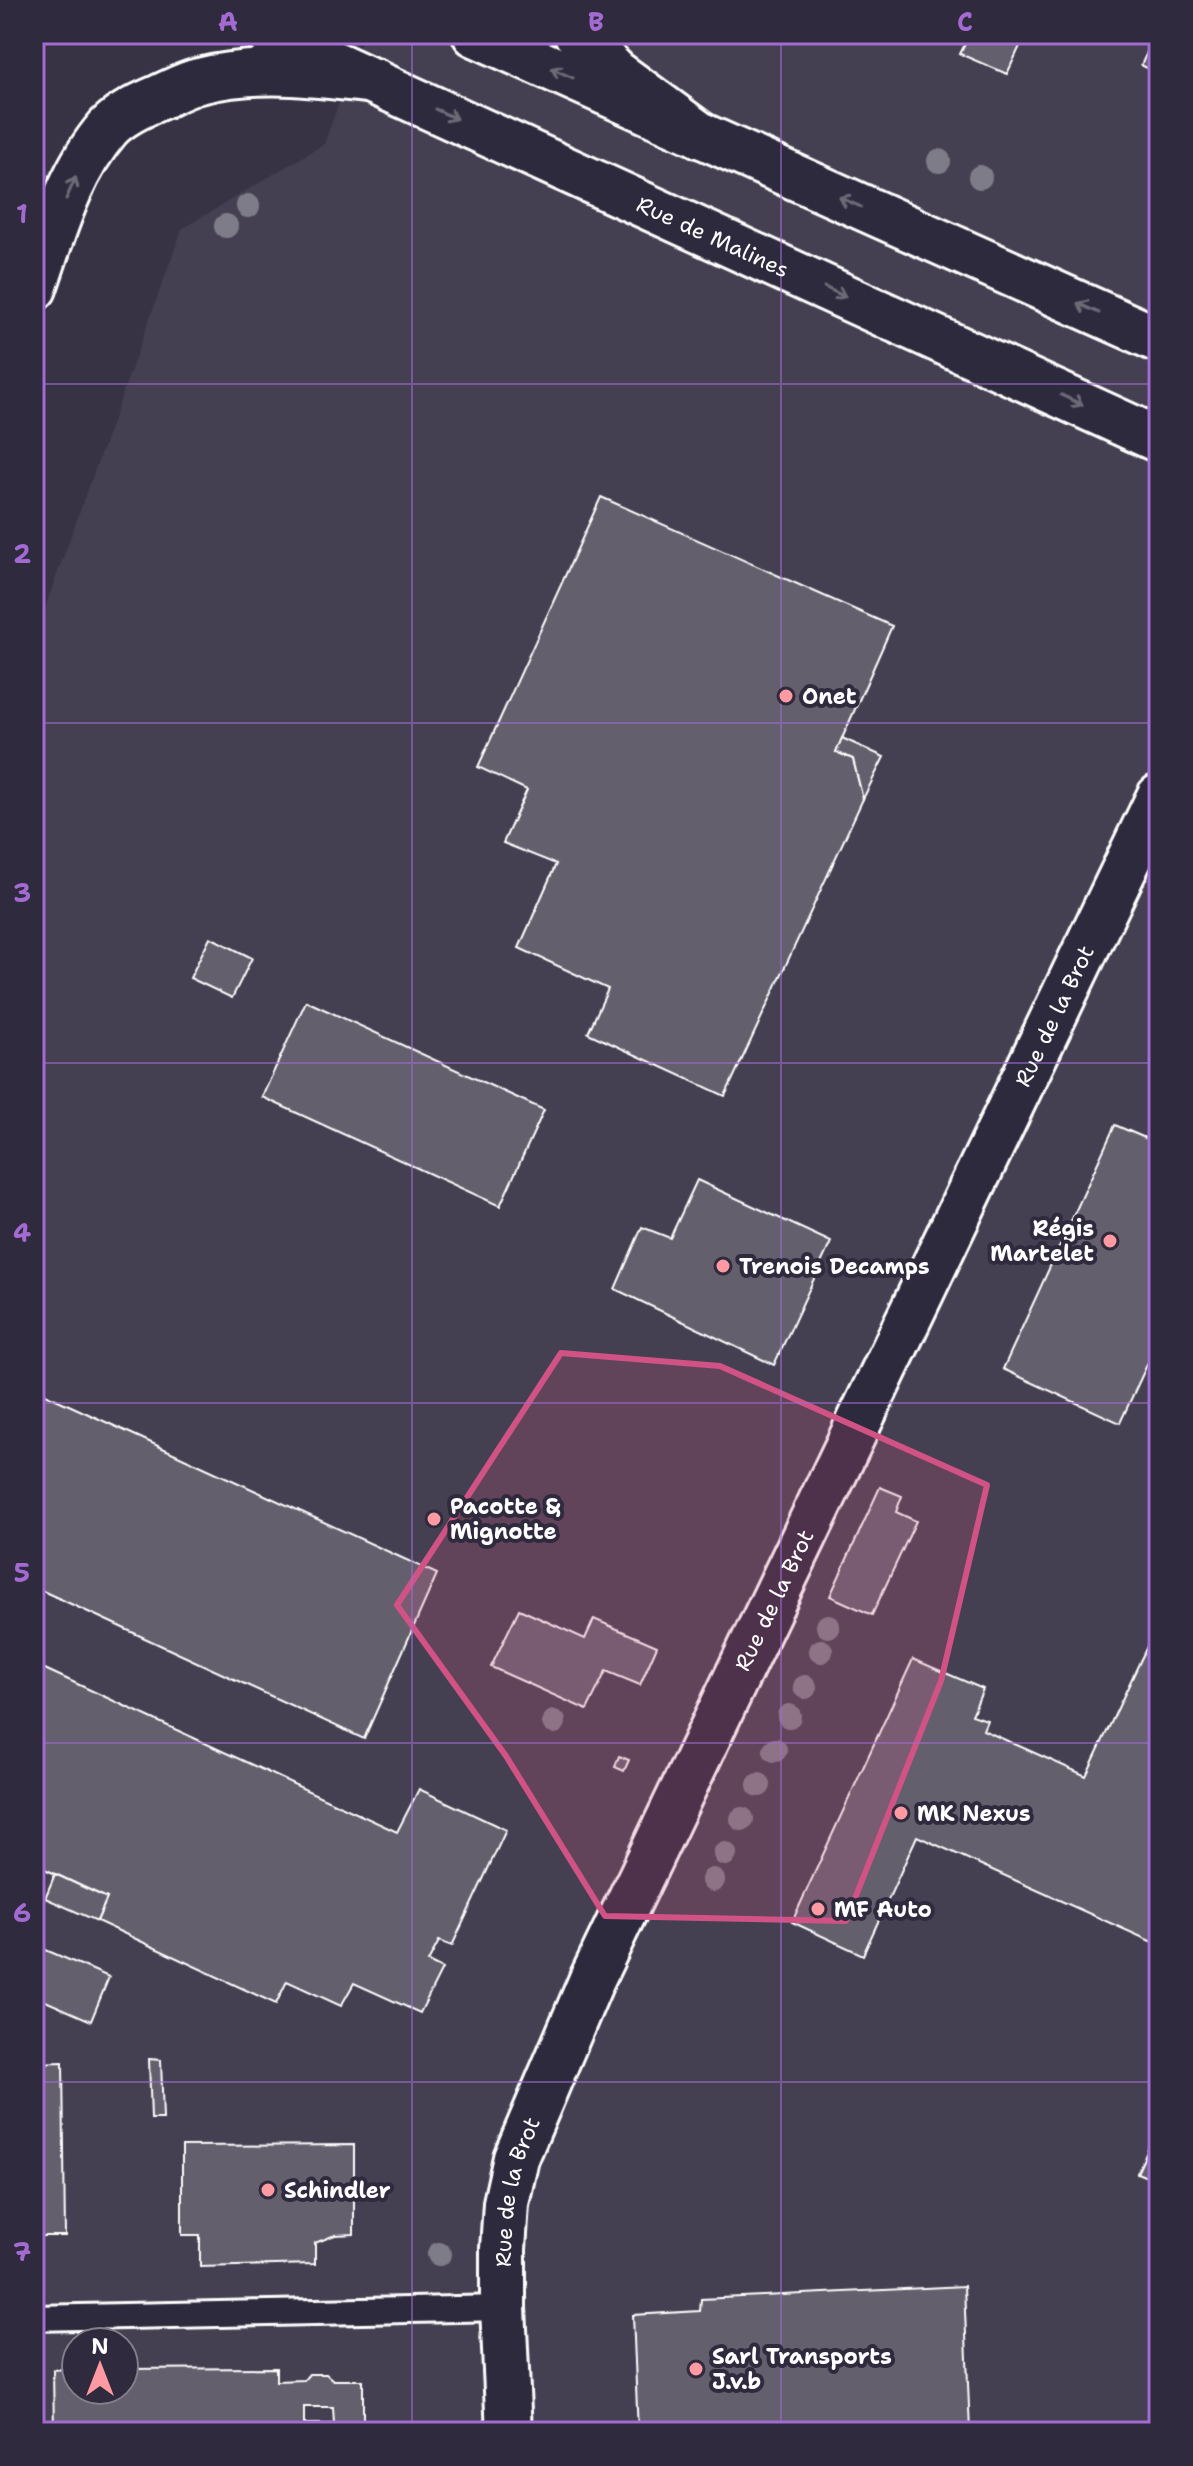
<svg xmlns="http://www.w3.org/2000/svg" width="1193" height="2466" font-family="'Shantell Sans',sans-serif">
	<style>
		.built { fill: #444051; fill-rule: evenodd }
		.building { fill: #635f6d; stroke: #fff; stroke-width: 2; fill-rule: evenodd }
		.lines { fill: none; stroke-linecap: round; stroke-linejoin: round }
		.lane-casing { stroke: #fff; stroke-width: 30 }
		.street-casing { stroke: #fff; stroke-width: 50 }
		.secondary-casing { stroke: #fff; stroke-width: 50 }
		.highway-casing { stroke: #fff; stroke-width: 50 }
		.lane { stroke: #2f2a3d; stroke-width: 24 }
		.street { stroke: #2f2a3d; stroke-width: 44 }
		.secondary { stroke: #2f2a3d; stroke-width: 44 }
		.highway { stroke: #2f2a3d; stroke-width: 44 }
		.tree { fill: #7e7c88 }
		.oneway { stroke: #6d6a77 }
		.marked { fill: #d15284; fill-opacity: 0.2; stroke: #d15284; stroke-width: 6; stroke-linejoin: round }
		.grid { fill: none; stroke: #a36bd2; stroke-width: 2; stroke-opacity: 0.55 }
		.poi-dot { fill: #ff9aa2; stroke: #2f2a3d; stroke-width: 3 }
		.labels { text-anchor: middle; stroke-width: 8; stroke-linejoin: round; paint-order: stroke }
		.street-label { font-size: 22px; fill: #fff; stroke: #2f2a3d }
		.poi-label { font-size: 22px; font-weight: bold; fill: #fff; stroke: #2f2a3d; text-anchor: start }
		.neatline { fill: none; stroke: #a36bd2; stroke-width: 3 }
		.grid-label { font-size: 26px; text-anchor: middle; font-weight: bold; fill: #a36bd2 }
	</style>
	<rect width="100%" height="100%" fill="#373345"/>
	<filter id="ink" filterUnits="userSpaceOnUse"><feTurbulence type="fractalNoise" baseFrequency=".0125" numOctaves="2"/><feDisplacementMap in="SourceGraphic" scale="16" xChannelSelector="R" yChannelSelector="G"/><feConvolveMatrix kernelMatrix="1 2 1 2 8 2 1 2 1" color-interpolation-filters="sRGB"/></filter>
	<g filter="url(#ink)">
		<!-- built -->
		<path class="built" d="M364,34H1159V2432H34V638L182,229L324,144ZM76,2342H124V2390H76Z"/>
		<!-- building -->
		<g class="building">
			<path d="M970,34H998L1021,44L1007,74L960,54Z"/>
			<path d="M1156,34H1159V74L1141,65Z"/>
			<path d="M601,497L892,626L836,752L853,759L863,799L725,1096L588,1033L608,989L519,948L556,864L503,843L527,790L478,767Z"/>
			<path d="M842,738L884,757L863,799L853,759L836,752Z"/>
			<path d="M210,937L252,958L232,998L190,978Z"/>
			<path d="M306,1001L544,1110L500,1206L262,1097Z"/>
			<path d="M1115,1125L1159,1144V1339L1120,1423L1003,1369Z"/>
			<path d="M697,1180L831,1242L774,1365L615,1289L642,1227L670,1238Z"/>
			<path d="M34,1389L437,1574L364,1739L34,1587Z"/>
			<path d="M880,1487L902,1496L896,1512L916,1521L872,1615L830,1596Z"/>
			<path d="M519,1609L585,1639L594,1619L657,1646L640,1685L606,1671L587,1710L491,1667Z"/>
			<path d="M1159,1621V1945L917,1836L863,1955L792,1922L913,1659L983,1689L972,1715L987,1720L983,1730L1086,1776Z"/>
			<path d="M34,1664L397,1832L419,1789L506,1830L452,1946L439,1941L428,1962L442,1969L420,2013L354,1983L341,2006L287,1981L276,2004L97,1921L107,1898L34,1864Z"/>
			<path d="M619,1756L629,1760L624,1771L615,1767Z"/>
			<path d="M55,1874L107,1898L97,1921L45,1898Z"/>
			<path d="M34,1945L109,1977L91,2021L34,1996Z"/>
			<path d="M149,2059L161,2060L163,2119H151Z"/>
			<path d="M63,2062L65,2236H34V2063Z"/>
			<path d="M1159,2126V2182L1137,2173Z"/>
			<path d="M354,2145V2234L335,2235L315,2243V2264L200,2267V2235H182V2146Z"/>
			<path d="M964,2286L970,2432H705V2430L638,2432L633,2315L700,2311L701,2299Z"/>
			<path d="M76,2368V2390H124V2369L276,2368V2381L304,2380L309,2374H326L333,2380H363V2432H54L53,2370ZM304,2407H333L334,2424H304Z"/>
		</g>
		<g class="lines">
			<defs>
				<path id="lane" d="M34,2318L503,2308"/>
				<g id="street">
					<path id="s1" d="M509,2432L503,2308V2249L506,2203L516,2158L592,1979L1159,797"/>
				</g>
				<g id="secondary">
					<path id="s2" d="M269,34L1159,440"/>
					<path d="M475,34L1159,340"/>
				</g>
				<g id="highway">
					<path d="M577,34L616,73L702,136"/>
					<path d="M34,288C53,233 69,173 108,128C121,114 143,104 160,97C173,91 186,84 199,81C258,66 317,74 375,81"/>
				</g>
			</defs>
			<!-- lane casing -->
			<use href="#lane" class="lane-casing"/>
			<!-- street casing -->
			<use href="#street" class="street-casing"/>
			<!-- secondary casing -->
			<use href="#secondary" class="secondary-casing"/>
			<!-- highway casing -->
			<use href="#highway" class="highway-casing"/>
			<!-- lane -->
			<use href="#lane" class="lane"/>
			<!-- street -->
			<use href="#street" class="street"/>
			<!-- secondary -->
			<use href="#secondary" class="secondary"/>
			<!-- highway -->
			<use href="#highway" class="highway"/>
		</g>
		<!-- trees -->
		<g class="tree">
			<circle cx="939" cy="161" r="12"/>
			<circle cx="980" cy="177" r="12"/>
			<circle cx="248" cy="206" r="12"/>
			<circle cx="226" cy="226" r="12"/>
			<circle cx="828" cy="1626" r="12"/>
			<circle cx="821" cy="1651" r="12"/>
			<circle cx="805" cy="1687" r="12"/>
			<circle cx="789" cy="1716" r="12"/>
			<circle cx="554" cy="1722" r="12"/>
			<circle cx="775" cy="1750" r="12"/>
			<circle cx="759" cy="1785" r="12"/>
			<circle cx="742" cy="1819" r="12"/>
			<circle cx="725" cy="1854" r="12"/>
			<circle cx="713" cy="1880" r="12"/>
			<circle cx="439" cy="2254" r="12"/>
		</g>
		<!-- one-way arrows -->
		<defs><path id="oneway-shaft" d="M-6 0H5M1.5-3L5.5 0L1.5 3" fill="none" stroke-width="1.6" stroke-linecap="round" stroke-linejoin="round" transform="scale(2)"/></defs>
		<g class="oneway">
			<use href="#oneway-shaft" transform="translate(562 73) rotate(-156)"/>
			<use href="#oneway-shaft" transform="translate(446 114) rotate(25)"/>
			<use href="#oneway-shaft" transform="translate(71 188) rotate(-66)"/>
			<use href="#oneway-shaft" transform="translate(850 202) rotate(-156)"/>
			<use href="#oneway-shaft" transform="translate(835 292) rotate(25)"/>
			<use href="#oneway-shaft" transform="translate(1088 308) rotate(-156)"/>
			<use href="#oneway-shaft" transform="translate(1072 400) rotate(25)"/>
		</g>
	</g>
	<!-- marked area -->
	<path class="marked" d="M561,1353L720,1366L987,1485L941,1681L846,1921L605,1916L506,1756L397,1605Z"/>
	<!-- grid -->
	<path class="grid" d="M412,34V2432M781,34V2432M34,384H1159M34,723H1159M34,1063H1159M34,1403H1159M34,1743H1159M34,2082H1159"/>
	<!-- markers -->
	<g class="poi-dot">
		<circle cx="786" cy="696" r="8"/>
		<circle cx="1110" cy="1241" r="8"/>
		<circle cx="723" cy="1266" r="8"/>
		<circle cx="434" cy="1519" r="8"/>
		<circle cx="901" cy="1813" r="8"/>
		<circle cx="818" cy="1909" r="8"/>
		<circle cx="268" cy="2190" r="8"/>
		<circle cx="696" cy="2369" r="8"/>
	</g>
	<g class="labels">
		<!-- street labels -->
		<g class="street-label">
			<text dy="8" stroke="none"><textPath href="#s2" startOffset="488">Rue de Malines</textPath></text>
			<text dy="8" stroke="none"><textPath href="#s1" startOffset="1538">Rue de la Brot</textPath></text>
			<text dy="8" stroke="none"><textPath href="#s1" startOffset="890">Rue de la Brot</textPath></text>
			<text dy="8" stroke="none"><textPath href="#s1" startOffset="242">Rue de la Brot</textPath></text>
		</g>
		<!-- poi labels -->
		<g class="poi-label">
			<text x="802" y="704">Onet</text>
			<text x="1094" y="1236" text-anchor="end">Régis<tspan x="1094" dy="25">Martelet</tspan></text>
			<text x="739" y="1274">Trenois Decamps</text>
			<text x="450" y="1514">Pacotte &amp;<tspan x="450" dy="25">Mignotte</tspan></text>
			<text x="917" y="1821">MK Nexus</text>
			<text x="834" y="1917">MF Auto</text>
			<text x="284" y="2198">Schindler</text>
			<text x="712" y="2364">Sarl Transports<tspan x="712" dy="25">J.v.b</tspan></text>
		</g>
	</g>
	<!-- margin -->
	<rect width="1193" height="2466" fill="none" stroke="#2f2a3d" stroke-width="88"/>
	<!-- north arrow -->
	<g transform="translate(100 2366)"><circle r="38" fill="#2f2a3d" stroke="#827f8b" stroke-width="2"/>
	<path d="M0-6L14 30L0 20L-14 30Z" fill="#ff9aa2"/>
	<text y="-12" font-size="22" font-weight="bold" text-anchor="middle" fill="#ffffff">N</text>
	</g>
	<rect x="44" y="44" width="1105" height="2378" class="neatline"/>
	<g class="grid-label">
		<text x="228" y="31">A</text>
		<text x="596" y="31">B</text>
		<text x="965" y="31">C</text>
		<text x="22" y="223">1</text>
		<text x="22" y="563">2</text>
		<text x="22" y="902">3</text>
		<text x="22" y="1242">4</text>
		<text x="22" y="1582">5</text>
		<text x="22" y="1922">6</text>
		<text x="22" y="2261">7</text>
	</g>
</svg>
